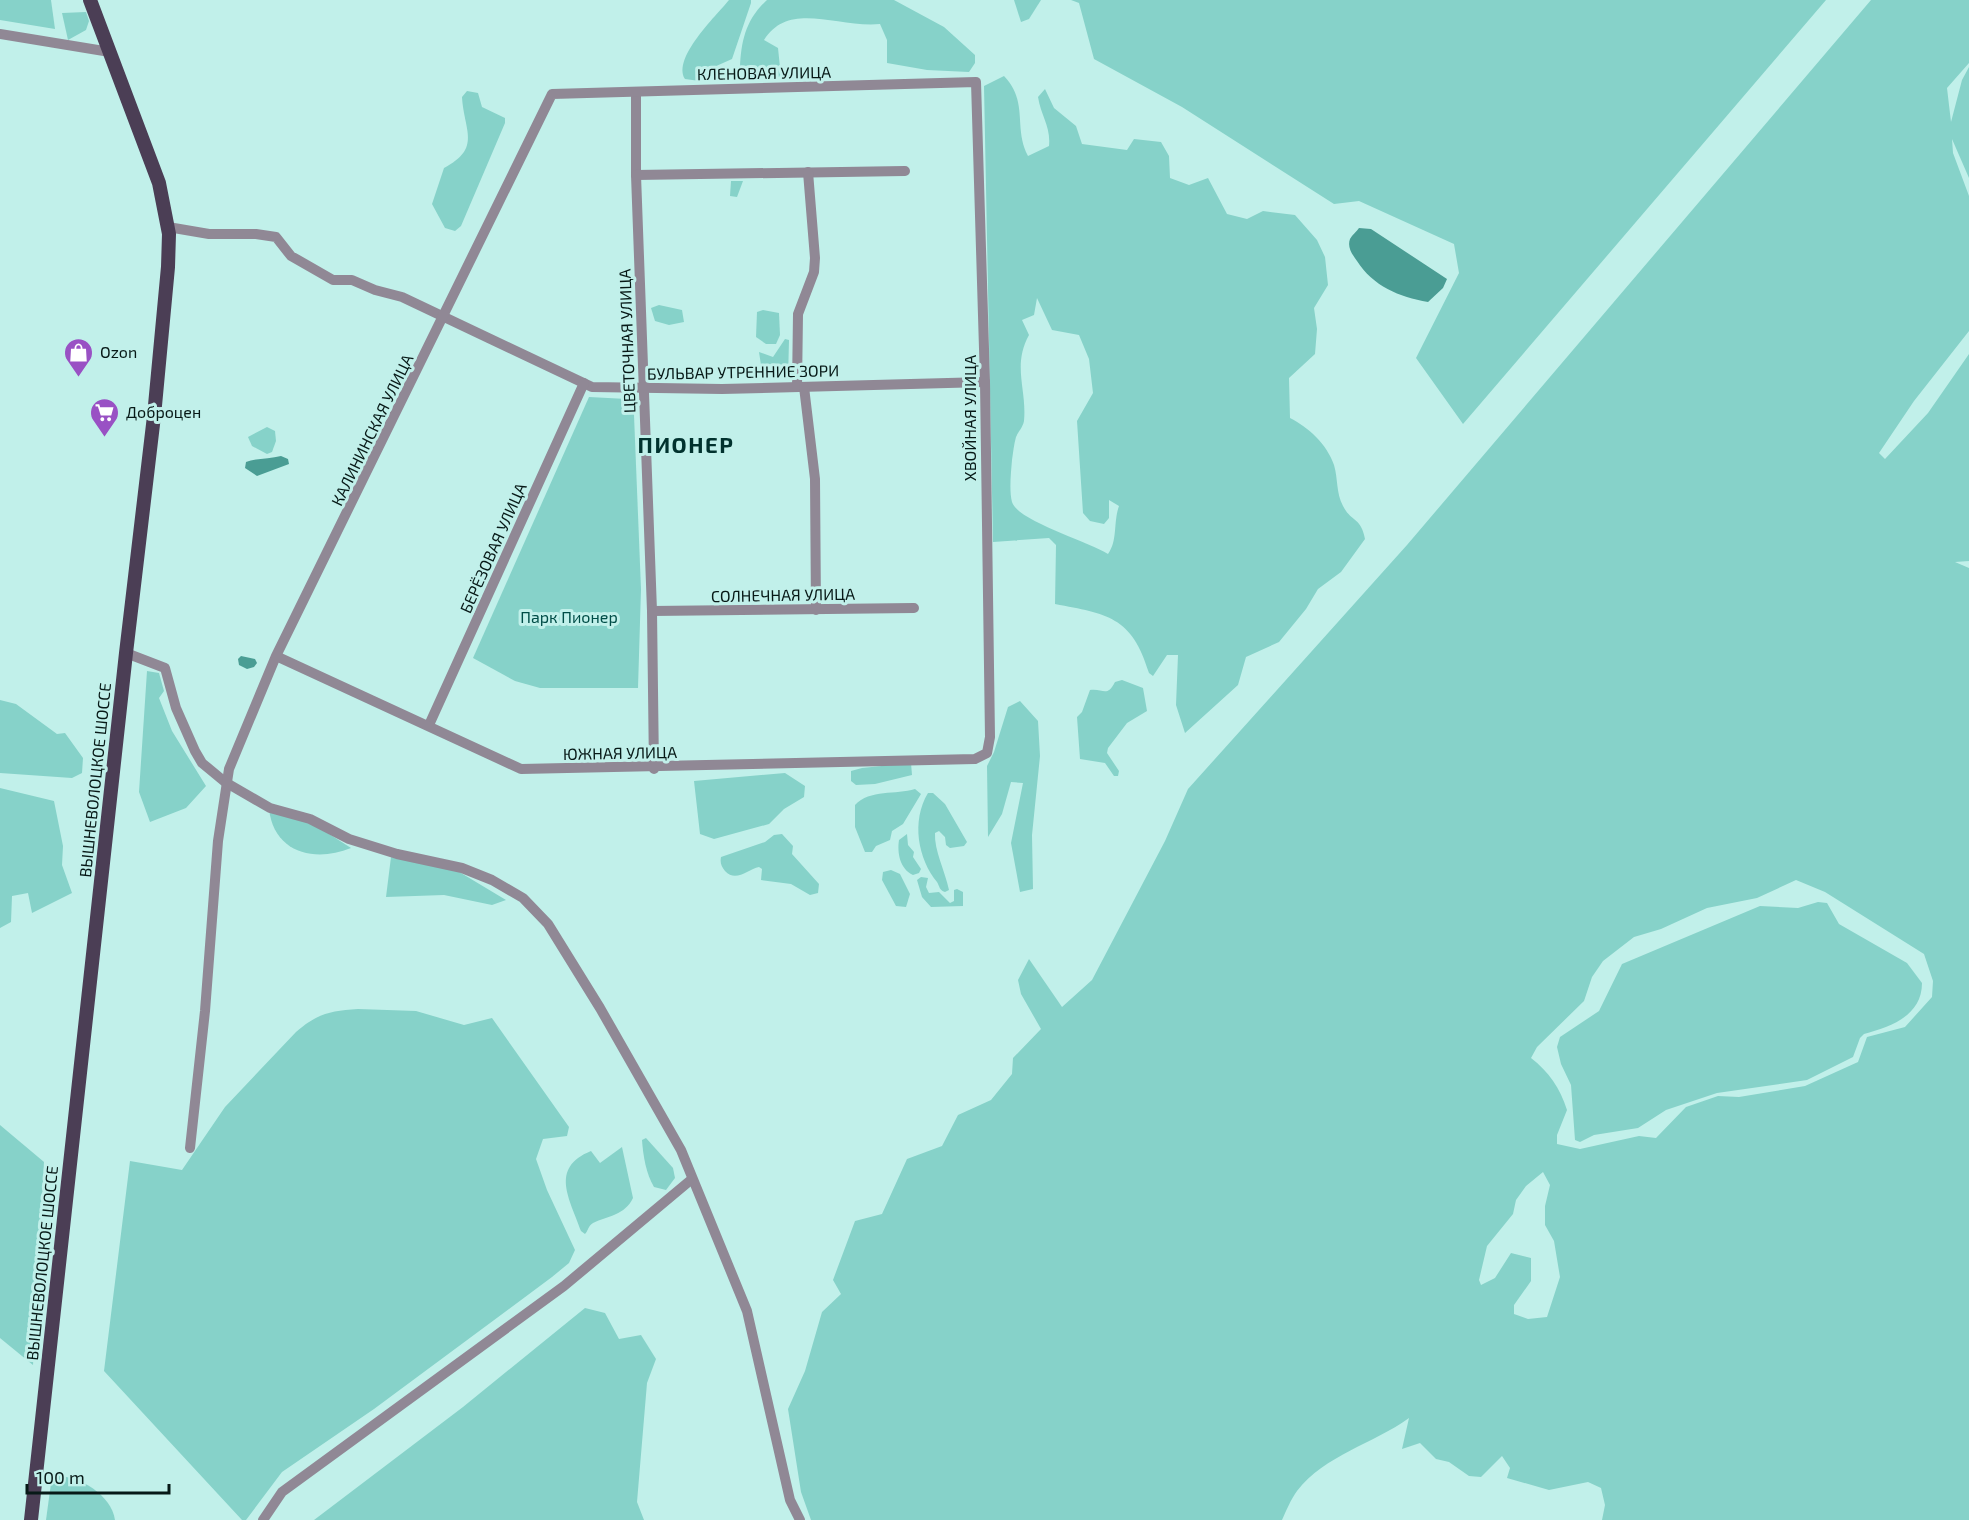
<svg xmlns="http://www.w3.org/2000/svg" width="1969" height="1520" font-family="'Exo 2',sans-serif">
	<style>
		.green { fill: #86d2c9; fill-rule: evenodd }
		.water { fill: #4a9d94 }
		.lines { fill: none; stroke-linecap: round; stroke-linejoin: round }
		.minor { stroke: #908895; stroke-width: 10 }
		.major { stroke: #4b3e55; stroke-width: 14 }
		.labels { text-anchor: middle; stroke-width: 6; stroke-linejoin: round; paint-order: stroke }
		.street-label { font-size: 16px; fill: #071917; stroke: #c1f0ea }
		.poi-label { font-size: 16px; fill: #071917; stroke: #c1f0ea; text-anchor: start }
		.park-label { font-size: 16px; fill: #004d47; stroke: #c1f0ea }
		.district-label { font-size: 22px; font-weight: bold; letter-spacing: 1.5px; fill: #01322e; stroke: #c1f0ea }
	</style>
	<rect width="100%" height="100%" fill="#c1f0ea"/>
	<!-- green -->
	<g class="green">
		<path d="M0,0H51L55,29L0,20Z"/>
		<path d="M729,0H751V3L732,59L714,67L707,82L685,79C672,58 716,16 729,0Z"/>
		<path d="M767,0H894L944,27L975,55V63L969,72L927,70L887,63V40L880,24C837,28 789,0 764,40L778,48L781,77L762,75L740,68C741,41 746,19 767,0Z"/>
		<path d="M1014,0H1041L1029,19L1021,22Z"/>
		<path d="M1071,0H1826L1463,424L1416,358L1459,273L1454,244L1359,201L1334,204L1182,107L1094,59L1079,3Z"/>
		<path d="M1871,0H1969V63L1947,88L1951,122L1962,80L1969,67V178L1952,139L1953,153L1969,196V331L1914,401L1879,453L1885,459L1928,413L1969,354V561L1955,562L1969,568V1520H1602L1605,1505L1601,1488L1588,1482L1549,1490L1507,1478L1510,1468L1502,1456L1481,1477L1469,1476L1449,1462L1436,1459L1420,1443L1402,1449L1409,1418C1373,1444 1325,1455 1297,1491C1291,1499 1286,1511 1282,1520H811L801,1492L788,1409L805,1371L822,1312L841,1294L833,1280L855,1221L882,1214L907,1159L942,1146L958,1115L991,1100L1012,1074L1013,1058L1041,1029L1021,994L1018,980L1029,959L1062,1007L1092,980L1165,841L1188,789L1407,545ZM1796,880L1825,892L1924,954L1933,981L1932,997L1905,1027L1867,1037L1858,1062L1805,1086L1739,1097L1718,1096L1686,1107L1656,1138L1639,1136L1580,1149L1557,1144V1135L1567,1110C1560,1088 1549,1072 1531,1058L1537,1047L1584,1001L1592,977L1603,961L1634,937L1661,929L1707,908L1757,898ZM1543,1172L1550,1185L1545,1206V1225L1554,1241L1560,1277L1547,1317L1528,1319L1514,1314V1305L1531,1281V1258L1511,1253L1495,1278L1481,1285L1479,1280L1487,1246L1513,1214L1516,1200L1526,1186Z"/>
		<path d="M86,12L89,21L86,30L68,40L62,13Z"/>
		<path d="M1004,76C1029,102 1013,128 1028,156L1049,146C1051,127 1041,116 1038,97L1045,89L1054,108L1076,126L1082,144L1127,150L1134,139L1161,142L1169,156L1170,178L1189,185L1208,178L1227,214L1247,219L1263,211L1295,215L1317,240L1325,257L1328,285L1314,308L1317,329L1315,354L1289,378L1290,418C1308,427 1327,444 1334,465C1338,478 1336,493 1343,506C1351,522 1361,517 1365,539L1341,572L1318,589L1306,609L1279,642L1246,657L1238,685L1185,733L1176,705L1178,655H1167L1153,676L1149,673C1132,616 1107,614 1055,604L1056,545L1049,538L993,542L984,86ZM1037,298L1052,330L1079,335L1089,359L1093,393L1077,421L1083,513L1090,521L1104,524L1109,518V500L1119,506C1113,523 1118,540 1108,554C1088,541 1018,521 1012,502C1009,491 1011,472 1012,460C1013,453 1014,444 1016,437C1018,432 1023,427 1024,421C1027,389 1012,366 1029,335L1022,320L1034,315Z"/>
		<path d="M467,91L478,93L482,107L505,118V123L461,226L455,231L445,228L432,204L444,168C482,148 464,131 462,97Z"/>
		<path d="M731,181H743L737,197L730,196Z"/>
		<path d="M659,305L682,310L684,322L669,325L655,321L651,308Z"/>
		<path d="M763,310L779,313L780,335L776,344H766L756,337L757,312Z"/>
		<path d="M785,339L789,340L788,379L763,378L759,352L773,357Z"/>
		<path d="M589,397L627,399L634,415L641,589L638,688H540L515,681L473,658Z"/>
		<path d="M267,427L275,431L276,441L272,452L267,454L252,446L248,437Z"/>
		<path d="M147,671L159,673L164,691L159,698L172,731L206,786L186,808L150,822L139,792Z"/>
		<path d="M1122,680L1143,688L1147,711L1127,723L1108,748L1107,753L1119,771L1118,776H1114L1105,763L1080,759L1077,717L1082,712L1090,690C1103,688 1107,698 1115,682Z"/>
		<path d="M0,700L16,704L57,734L65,733L83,758L82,773L72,778L0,773Z"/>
		<path d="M1020,701L1038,721L1040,756L1032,835L1033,889L1020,892L1011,843L1023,783L1011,782L1002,814L988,837L987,766L994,752L1008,707Z"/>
		<path d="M911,763L912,775L875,784L856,785L851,781V771L862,768Z"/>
		<path d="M785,773L805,786L804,797L784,809L769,824L714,839L700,834L694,781Z"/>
		<path d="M0,788L54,801L63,846L62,865L72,893L32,913L28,893L12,896L11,922L0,928Z"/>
		<path d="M915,789L921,794L903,824L892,831L890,840L876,846L872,852H865L855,827V805C870,789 896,795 915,789Z"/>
		<path d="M928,793H933L945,804L967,842L964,846L950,848L946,845L945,837L939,831L935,833C934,850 945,871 949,890L945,892C939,890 940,887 937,882C918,859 911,821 928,793Z"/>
		<path d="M269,809L309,821L351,848C315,863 274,853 269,809Z"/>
		<path d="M782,834L793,846L792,854L819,884L818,893L810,895L791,884L761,880L762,869L759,867C748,869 736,883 725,871C721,866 720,863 721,857L765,842L774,835Z"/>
		<path d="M907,834L908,845L914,852L913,857L921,869L919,873L913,875C900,869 897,853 899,840Z"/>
		<path d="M391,857L456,870L506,900L492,905L444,895L386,897Z"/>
		<path d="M891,870L900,874L910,894L906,907L896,906L882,880L883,872Z"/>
		<path d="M921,877L928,878L926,887L929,893L939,892L950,903L954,901V890L957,889L963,892V906L931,907L922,897L917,880Z"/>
		<path d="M1818,902L1827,903L1839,924L1907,963L1922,983C1922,1016 1890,1027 1864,1034L1860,1038L1853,1057L1807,1080L1717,1093L1666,1110L1638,1128L1594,1135L1580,1142L1575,1140L1571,1085L1561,1064L1557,1047L1560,1037L1599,1011L1622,964L1760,906L1798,908Z"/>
		<path d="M358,1009L416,1011L464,1025L492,1018L569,1127L567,1136L543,1139L536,1159L547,1190L575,1250L569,1263L552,1277L374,1409L282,1472L246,1520H242L104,1371L130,1161L182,1170L225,1107L296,1032C318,1013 331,1011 358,1009Z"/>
		<path d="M0,1125L44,1162L33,1365L0,1338Z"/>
		<path d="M646,1138L673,1168L675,1178L666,1190L654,1187C646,1174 643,1155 642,1140Z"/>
		<path d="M622,1147L633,1198C625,1215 608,1216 593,1223C588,1226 588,1231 585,1234L581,1231C570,1199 549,1168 591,1151L600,1163Z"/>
		<path d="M585,1308L605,1313L619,1339L641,1335L656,1359L647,1383L637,1502L644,1520H314L463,1407Z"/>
		<path d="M52,1476C77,1474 111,1494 115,1520H46Z"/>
	</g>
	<!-- water -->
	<g class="water">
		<path d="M1359,228L1371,229L1447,279L1443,288L1428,302C1399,297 1373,286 1357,261C1352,254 1347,247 1350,239C1352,235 1357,231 1359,228Z"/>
		<path d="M281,456L288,459L289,464L257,476L245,468L246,462C256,458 270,459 281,456Z"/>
		<path d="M241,656L255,659L257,663L254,667L247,669L239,665L238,659Z"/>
	</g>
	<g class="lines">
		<!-- minor -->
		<g class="minor">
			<path d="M0,34L110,52"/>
			<path d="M636,93V175L652,611L654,769"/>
			<path d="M636,175L905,171"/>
			<path d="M168,227L209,234H256L276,237L291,256L333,280H352L375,290L402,297L592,387L722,389L985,382"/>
			<path d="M797,387L798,314L814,272L815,258L808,172"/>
			<path d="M804,387L815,479L816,610"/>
			<path d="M652,611L914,608"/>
			<path d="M126,653L165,668L176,708L195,751L202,763L225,782L270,808L310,819L349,839L397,854L462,868L492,880L523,898L548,924L600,1008L681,1150L747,1311L790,1500L800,1520"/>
			<path d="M429,725L584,383"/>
			<path d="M190,1148L205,1011L218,841L229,769L276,656L552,94L976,82L985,382L990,737L987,753L975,759L521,769L276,656"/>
			<path d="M263,1520L282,1492L564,1286L692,1179"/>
		</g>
		<!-- major -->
		<path class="major" d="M31,1520L126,653L154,416L168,267L169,234L159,183L90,0"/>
	</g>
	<!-- icons -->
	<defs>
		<symbol id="shop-pin" viewBox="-11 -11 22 30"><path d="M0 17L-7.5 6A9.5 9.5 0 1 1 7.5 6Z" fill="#9951c4" stroke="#c1f0ea"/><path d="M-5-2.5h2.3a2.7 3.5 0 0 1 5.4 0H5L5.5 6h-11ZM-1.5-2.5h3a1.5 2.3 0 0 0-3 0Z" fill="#fff"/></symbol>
		<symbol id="supermarket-pin" viewBox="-11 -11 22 30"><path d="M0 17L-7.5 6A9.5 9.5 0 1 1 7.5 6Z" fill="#9951c4" stroke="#c1f0ea"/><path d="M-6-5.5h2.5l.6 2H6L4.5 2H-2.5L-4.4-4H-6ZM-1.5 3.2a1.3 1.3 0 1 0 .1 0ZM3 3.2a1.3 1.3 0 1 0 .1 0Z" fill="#fff"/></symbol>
	</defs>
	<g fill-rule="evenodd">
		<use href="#shop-pin" x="62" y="336" width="33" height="45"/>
		<use href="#supermarket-pin" x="88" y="396" width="33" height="45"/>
	</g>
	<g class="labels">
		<!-- street labels -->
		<g class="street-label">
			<text transform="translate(764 73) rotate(-1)" y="6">КЛЕНОВАЯ УЛИЦА</text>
			<text transform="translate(627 341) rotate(-92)" y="6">ЦВЕТОЧНАЯ УЛИЦА</text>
			<text transform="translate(743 372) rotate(-1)" y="6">БУЛЬВАР УТРЕННИЕ ЗОРИ</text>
			<text transform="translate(970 418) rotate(-90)" y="6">ХВОЙНАЯ УЛИЦА</text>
			<text transform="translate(372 430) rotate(-64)" y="6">КАЛИНИНСКАЯ УЛИЦА</text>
			<text transform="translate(493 548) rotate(-66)" y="6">БЕРЁЗОВАЯ УЛИЦА</text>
			<text transform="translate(783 595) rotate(-1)" y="6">СОЛНЕЧНАЯ УЛИЦА</text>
			<text transform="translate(620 753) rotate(-1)" y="6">ЮЖНАЯ УЛИЦА</text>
			<text transform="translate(95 780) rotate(-84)" y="6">ВЫШНЕВОЛОЦКОЕ ШОССЕ</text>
			<text transform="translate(42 1263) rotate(-84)" y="6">ВЫШНЕВОЛОЦКОЕ ШОССЕ</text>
		</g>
		<!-- poi labels -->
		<g class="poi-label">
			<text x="100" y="358">Ozon</text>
			<text x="126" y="418">Доброцен</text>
		</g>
		<!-- park labels -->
		<g class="park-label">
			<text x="569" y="623">Парк Пионер</text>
		</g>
		<!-- district labels -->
		<g class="district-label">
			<text x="686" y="453">ПИОНЕР</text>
		</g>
	</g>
	<!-- scale -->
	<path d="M27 1484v9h142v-9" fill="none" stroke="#071917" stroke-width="3"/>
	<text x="36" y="1484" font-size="18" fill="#071917" stroke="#c1f0ea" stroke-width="4.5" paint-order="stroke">100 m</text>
</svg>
